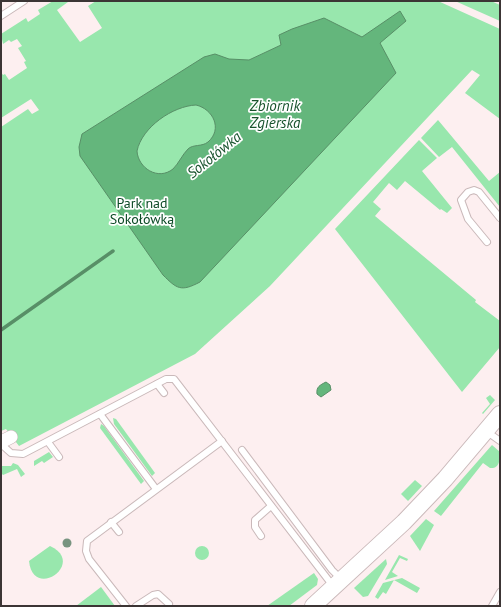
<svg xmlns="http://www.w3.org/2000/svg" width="501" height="607" font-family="'PT Sans',sans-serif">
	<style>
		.green { fill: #98e7ad }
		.water { fill: #64b67c; stroke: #588f67; fill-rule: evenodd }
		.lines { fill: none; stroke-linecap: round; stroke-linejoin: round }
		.stream { stroke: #588f67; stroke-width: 3.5 }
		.service-casing { stroke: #cab9ba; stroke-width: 8 }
		.minor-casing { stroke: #cab9ba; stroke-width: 14 }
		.tertiary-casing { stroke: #cab9ba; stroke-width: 18 }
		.service { stroke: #fff; stroke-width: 6 }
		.minor { stroke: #fff; stroke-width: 13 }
		.tertiary { stroke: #fff; stroke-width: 16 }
		.tram { stroke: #726a6a; stroke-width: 1 }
		.tree { fill: #789480 }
		.labels { text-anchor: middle; stroke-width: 3.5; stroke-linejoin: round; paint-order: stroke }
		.park-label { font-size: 14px; fill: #0b4a25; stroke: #fff }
		.water-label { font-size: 15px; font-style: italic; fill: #18532d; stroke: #fff }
	</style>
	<rect width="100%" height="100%" fill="#fdeff0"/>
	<!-- green -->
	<g class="green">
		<path d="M53,1H67L68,2L57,10L80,42L102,28L88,6L96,1H438L500,29V119L465,93L480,75L472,70L270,286L195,354L19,446L6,429L1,431V127L28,109L32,114L39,110L31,99L1,118V72L3,75L5,74L9,80L27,68L24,62L26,61L18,48L22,46L17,39L11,42L9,40L3,44L1,34L26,18L28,22L40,14L38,10Z"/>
		<path d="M455,1H491L500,5V21Z"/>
		<path d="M438,120L489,181L500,172V207L452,147L439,157L421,138Z"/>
		<path d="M419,140L437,158L422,171L452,208L447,213L441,209L440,210L405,181L397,190L389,183L373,202L381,209L375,216L476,300L475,302L500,321V347L462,392L335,229Z"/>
		<path d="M490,395L495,400L483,414L482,413L490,404L486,398Z"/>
		<path d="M113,418L116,419L155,473L152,476L114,424Z"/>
		<path d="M101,424L104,426L144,481L141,484L100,428Z"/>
		<path d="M492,445L500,452C500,459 500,469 490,468L483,463L441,516L434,511Z"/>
		<path d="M49,452L53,457L44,463L42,461L34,466V461Z"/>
		<path d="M13,463L18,465L25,474L21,477L17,469L3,475L1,473V466H11Z"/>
		<path d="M415,480L422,486L408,501L401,494Z"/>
		<path d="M426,519L434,525L420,551L410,536Z"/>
		<path d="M50,546C87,563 33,601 29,561Z"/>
		<circle cx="202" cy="553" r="7"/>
		<path d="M399,555L408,559L407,561L400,558L392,572L398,576L385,580Z"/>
		<path d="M386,559L387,564L368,596L363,597L354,588Z"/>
		<path d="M314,573L318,579L317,585L289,606H267Z"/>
		<path d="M402,578L420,588L417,593L394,580L386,594L383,592L378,599L375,597L383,583Z"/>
		<path d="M101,587L115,606H76Z"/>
	</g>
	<!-- water -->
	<g class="water">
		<path d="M400,11L406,21L380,43L396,73L200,282C181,292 177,289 163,275L80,156L79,147L82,134L204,57L215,54L229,59L249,60L281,45L279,35L292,29L324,18L362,37ZM196,105C213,109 223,129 208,142C202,147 193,144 188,149C182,155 179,163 173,169C158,181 138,168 137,151C142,127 173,106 196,105Z"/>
		<path d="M326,382L330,385L331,390L321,397L317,394C316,387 320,385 326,382Z"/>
	</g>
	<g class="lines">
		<!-- stream -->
		<path class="stream" d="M1,330L113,251"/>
		<defs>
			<g id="service">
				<path d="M1,16L24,1"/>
				<path d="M487,242L468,219L461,200L468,192L474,190L479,192L500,218"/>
				<path d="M157,384L164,393"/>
				<path d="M100,414L156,489"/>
				<path d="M486,431L500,441"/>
				<path d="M48,442L59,457"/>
				<path d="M1,444L11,453L23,454L166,379H174L333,586"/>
				<path d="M242,450L332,570L341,579"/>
				<path d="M111,522L119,532"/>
				<path d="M261,536L255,527V520L271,506"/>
				<path d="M126,606L89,559L86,551L87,541L222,441"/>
				<path d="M136,606L153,595L158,594L169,604"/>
				<path d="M492,606L500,592"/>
			</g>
			<path id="minor" d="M1,442L11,437"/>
			<path id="tertiary" d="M313,606L404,522L445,479L500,414"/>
		</defs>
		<!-- service casing -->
		<use href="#service" class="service-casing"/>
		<!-- minor casing -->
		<use href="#minor" class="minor-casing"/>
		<!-- tertiary casing -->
		<use href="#tertiary" class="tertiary-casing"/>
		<!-- service -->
		<use href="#service" class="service"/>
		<!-- minor -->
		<use href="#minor" class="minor"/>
		<!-- tertiary -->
		<use href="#tertiary" class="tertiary"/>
		<!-- tram -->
		<path class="tram" d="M497,1L500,2"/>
	</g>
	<!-- trees -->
	<circle class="tree" cx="67" cy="543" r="4.5"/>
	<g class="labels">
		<!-- park labels -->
		<g class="park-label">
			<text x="142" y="208">Park nad<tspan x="142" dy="16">Sokołówką</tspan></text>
		</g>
		<!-- water labels -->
		<g class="water-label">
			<text x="275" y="111">Zbiornik<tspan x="275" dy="17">Zgierska</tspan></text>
			<text transform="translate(214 155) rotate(-39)" y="5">Sokołówka</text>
		</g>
	</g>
	<!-- border -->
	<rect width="501" height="607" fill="none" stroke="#3c3535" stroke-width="4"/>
</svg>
